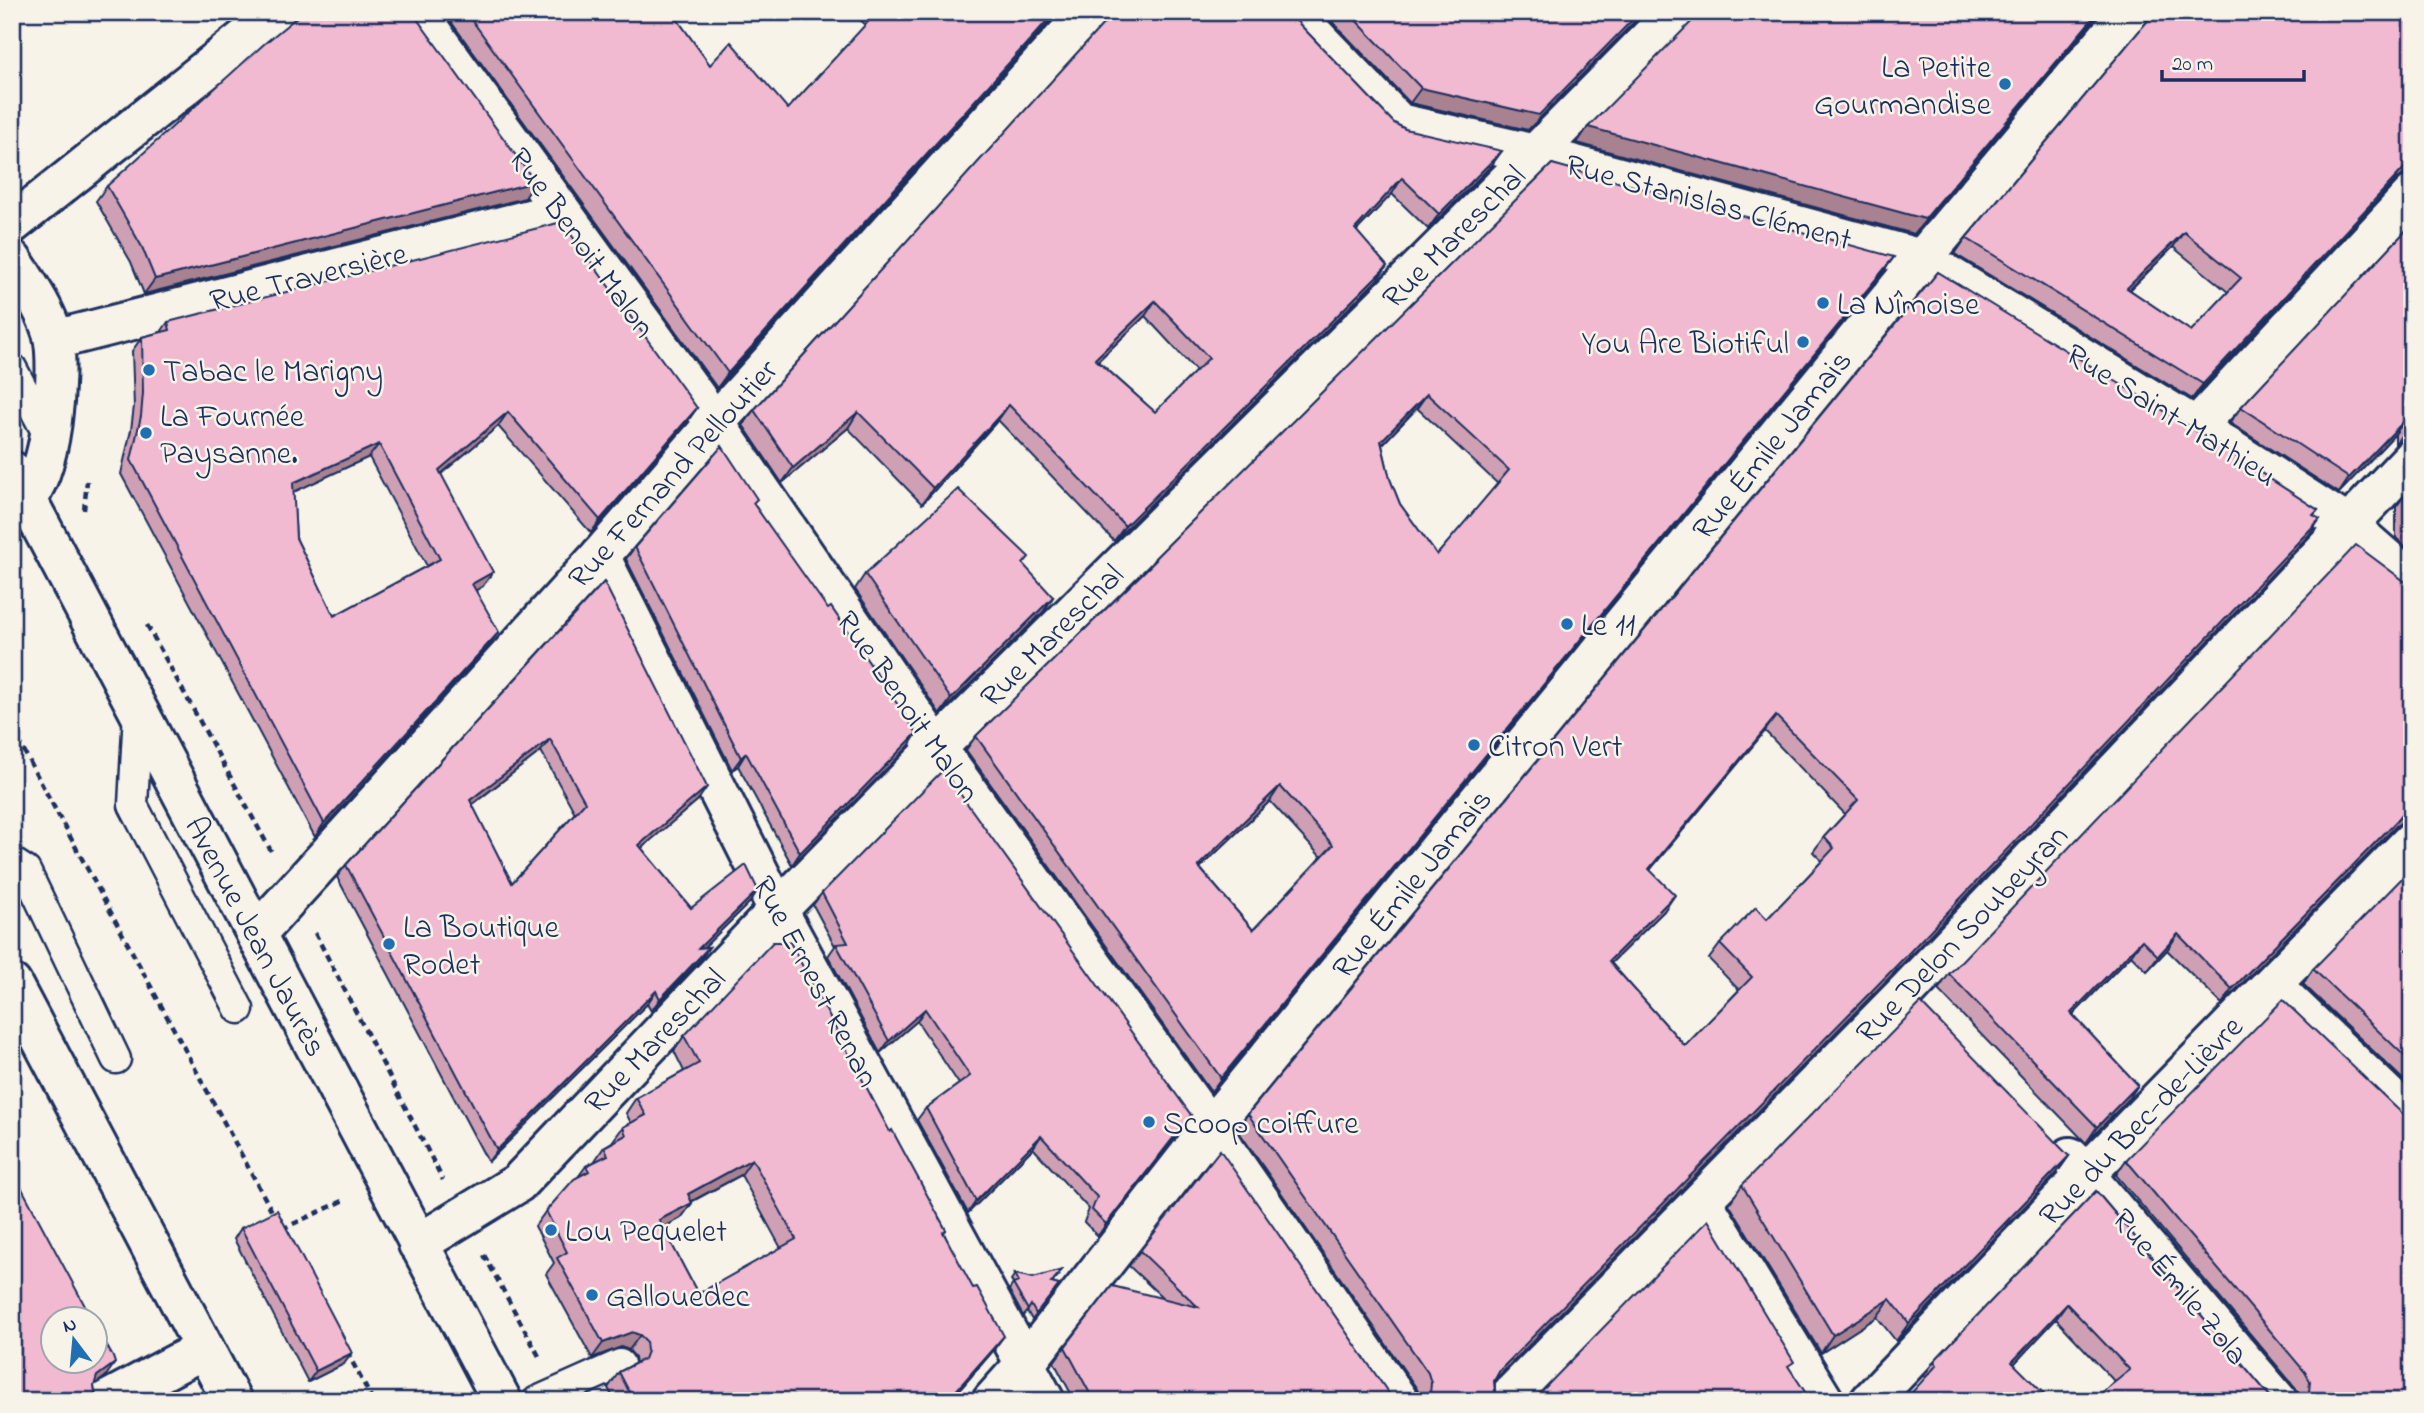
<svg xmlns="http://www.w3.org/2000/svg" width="2424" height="1413" font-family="'Indie Flower',sans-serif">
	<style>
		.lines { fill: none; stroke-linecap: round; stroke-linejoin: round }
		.lane-casing { stroke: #1b2f5e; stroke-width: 33 }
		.street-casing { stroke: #1b2f5e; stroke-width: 44 }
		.secondary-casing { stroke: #1b2f5e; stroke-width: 44 }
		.path { stroke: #1b2f5e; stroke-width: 4.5; stroke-dasharray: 7 5; stroke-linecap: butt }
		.lane { stroke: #f7f3e8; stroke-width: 28 }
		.street { stroke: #f7f3e8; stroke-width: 38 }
		.secondary { stroke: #f7f3e8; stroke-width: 38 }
		.wall { fill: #cfa0b4; stroke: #1b2f5e; stroke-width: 2; fill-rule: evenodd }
		.shaded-wall { fill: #a98292; stroke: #1b2f5e; stroke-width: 2 }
		.building { fill: #f1bad1; stroke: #1b2f5e; stroke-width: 2; fill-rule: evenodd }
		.poi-dot { fill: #1f6fb2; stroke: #f7f3e8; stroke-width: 2.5 }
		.labels { text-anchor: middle; stroke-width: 5; stroke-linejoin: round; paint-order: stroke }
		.poi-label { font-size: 32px; fill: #1b2f5e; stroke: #f7f3e8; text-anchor: start }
		.street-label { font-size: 32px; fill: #1b2f5e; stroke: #f7f3e8 }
	</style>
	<rect width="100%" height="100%" fill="#f7f3e8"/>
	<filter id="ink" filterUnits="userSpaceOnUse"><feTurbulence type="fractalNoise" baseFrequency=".0143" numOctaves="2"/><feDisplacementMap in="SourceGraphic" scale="14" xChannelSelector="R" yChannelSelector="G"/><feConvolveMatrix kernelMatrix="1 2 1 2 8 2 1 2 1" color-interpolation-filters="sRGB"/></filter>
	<g filter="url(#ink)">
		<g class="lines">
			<defs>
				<g id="lane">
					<path d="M12,368L49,437"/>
					<path d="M138,712L133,805L239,1009"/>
					<path d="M12,862L26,871L116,1059"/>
					<path d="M537,1401L620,1364"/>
				</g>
				<g id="street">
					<path d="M417,12L715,423L937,748L1210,1128L1399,1401"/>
					<path d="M1292,12L1399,123L1535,154L1922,259L2196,427L2348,525L2412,581"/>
					<path d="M12,224L278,12"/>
					<path d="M12,260C26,281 51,317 54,342C59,377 52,473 26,498C23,501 16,504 12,506"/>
					<path d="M54,340L561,211"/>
					<path d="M2196,427L2412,195"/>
					<path d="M600,556L778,910L1045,1401"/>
					<path d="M256,934L600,556L715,423L1088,12"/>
					<path d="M2272,985L2412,1119"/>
					<path d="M2070,1157L2278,1401"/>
					<path d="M1702,1201L1824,1401"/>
					<path d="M418,1244L518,1183L778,910L937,748L1535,154L1675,12"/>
					<path d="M106,1401L204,1349"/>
					<path d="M992,1401L1025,1364L1210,1128L1922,259L2129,12"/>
					<path d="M1505,1401L1908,990L2412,458"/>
					<path d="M1870,1401L2086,1174L2412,841"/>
				</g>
				<g id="secondary">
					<path d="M12,471L502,1401"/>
					<path d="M12,984L232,1401"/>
				</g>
			</defs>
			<!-- lane casing -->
			<use href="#lane" class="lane-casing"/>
			<!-- street casing -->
			<use href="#street" class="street-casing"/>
			<!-- secondary casing -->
			<use href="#secondary" class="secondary-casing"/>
			<!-- path -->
			<g class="path">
				<path d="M84,510L87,481"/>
				<path d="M147,625L271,851"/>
				<path d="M12,729L274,1215"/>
				<path d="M315,933L443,1180"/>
				<path d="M282,1229L347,1199"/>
				<path d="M484,1255L540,1358"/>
				<path d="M347,1352L373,1401"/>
			</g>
			<!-- lane -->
			<use href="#lane" class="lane"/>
			<!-- street -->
			<use href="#street" class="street"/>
			<!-- secondary -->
			<use href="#secondary" class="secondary"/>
		</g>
		<!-- wall -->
		<g class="wall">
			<path d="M444,12H672L710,65L788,109L866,25L851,12H1058L717,388Z"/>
			<path d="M1109,12H1288L1394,123L1405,129L1491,166L1428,229L1392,194L1356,231L1387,266L1376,281L1114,541L998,420L922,504L848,428L782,483L743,425L754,410L1108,19L1109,16ZM1145,316L1196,371L1155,412L1098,361Z"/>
			<path d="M1323,12H1644L1528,130L1410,103Z"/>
			<path d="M2150,12H2412L2405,174L2396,180L2192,399L1955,254L1966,238L2149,20L2150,16ZM2173,247L2228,292L2191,331L2130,290Z"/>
			<path d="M1552,164L1884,271L1211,1092L966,750L976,736L1148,568L1155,558ZM1417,408L1498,484L1437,555L1400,504L1390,479L1382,445ZM1270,801L1321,857L1253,930L1200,868Z"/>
			<path d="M107,186L525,198L144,294L131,262L96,201Z"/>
			<path d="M2412,224L2406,437L2395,444V434L2339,493L2230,423L2241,407Z"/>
			<path d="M1938,272L2318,510L2314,515L2309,535L1892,975L1495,1380V1392L1500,1401H1420L1421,1399L1417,1389L1237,1129L1248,1114ZM1765,731L1845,814L1824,837L1813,852L1822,861L1767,919L1720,944L1709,959L1739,990L1685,1046L1611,963L1664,911L1650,870Z"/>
			<path d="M168,322L697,408L687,422L591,533L498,426L441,474L483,586L476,590L489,645L315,837L121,474L131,430L134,406L132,351L142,337L161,332ZM369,457L427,566L334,616L296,538L293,492Z"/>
			<path d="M2412,486V552L2396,538V507Z"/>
			<path d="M754,504L909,746L792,865L738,766L732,770L626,559L635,547Z"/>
			<path d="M865,574L1053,597L1043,612L940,714L855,589Z"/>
			<path d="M604,582L698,800L641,848L691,908L750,902L703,948L709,947L700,960L651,1011L647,1004L488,1162L337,877L346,865ZM541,751L575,813L512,883L472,805Z"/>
			<path d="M2407,583L2412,584V820H2405L2396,826L2222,1004L2167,950L2147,971L2131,955L2073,1015L2138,1085L2127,1101L2086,1143L1938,990L1949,974Z"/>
			<path d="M822,893L1191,1115L1098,1236L1084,1222L1089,1209L1033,1148L968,1213L917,1120L926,1108L959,1084L917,1021L880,1053L828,956L835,946L813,905Z"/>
			<path d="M2408,951L2412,955V1088L2303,984L2313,969Z"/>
			<path d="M684,1036L890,1132L946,1230L944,1233L993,1351L950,1401H615L608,1388L619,1372L636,1363L635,1357L629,1350L621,1347L592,1358L546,1274L554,1263L535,1226L546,1211L578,1177L586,1166L594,1162L604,1147L612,1142L623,1127L631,1123L626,1113L636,1098L684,1071L674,1051ZM741,1175L781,1248L698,1294L663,1228L681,1218L692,1203L691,1202Z"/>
			<path d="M2408,1119L2412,1401H2299V1396L2295,1387L2116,1175L2126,1160Z"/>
			<path d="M2069,1156L2056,1174L1896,1341L1877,1317L1821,1353L1729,1204L1742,1185Z"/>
			<path d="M2096,1191L2274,1401L2115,1382L2056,1319L2014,1364L1925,1378L1924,1376L1934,1361Z"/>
			<path d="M241,1228L344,1364L308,1382L234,1239Z"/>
			<path d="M1140,1251L1392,1398L1395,1401H1075L1054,1362L1065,1347L1163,1298L1129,1266Z"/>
			<path d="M1015,1274L1033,1278L1058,1276L1052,1283L1059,1285L1032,1320L1027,1311L1023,1316L1009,1290L1013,1284L1011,1280Z"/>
		</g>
		<!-- shaded-wall -->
		<g class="shaded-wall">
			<path d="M1055,12H1058L717,388L728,373Z"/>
			<path d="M1640,12H1644L1528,130L1410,103L1421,88Z"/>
			<path d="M2098,12H2100L1914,234L1577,143L1588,127Z"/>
			<path d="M1502,151L1491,166L1428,229L1439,214Z"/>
			<path d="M2412,162V174H2405L2396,180L2192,399L2203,384L2407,165Z"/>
			<path d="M1402,178L1392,194L1344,244L1355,229Z"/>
			<path d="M535,182L525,198L144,294L155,279Z"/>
			<path d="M2184,232L2173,247L2116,303L2127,288Z"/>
			<path d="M1894,257L1884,271L1211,1092L1221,1078Z"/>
			<path d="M1387,266L1376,281L1114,541L1125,526Z"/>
			<path d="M1155,301L1145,316L1084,374L1095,359Z"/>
			<path d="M1427,394L1417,408L1371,456L1381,441Z"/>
			<path d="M1009,405L998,420L922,504L933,488Z"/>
			<path d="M697,408L687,422L591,533L600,520Z"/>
			<path d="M508,412L498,426L429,484L439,470Z"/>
			<path d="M858,412L848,428L782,483L793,468Z"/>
			<path d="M2406,419L2395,434L2339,493L2349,478Z"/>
			<path d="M2412,425V437H2406L2395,444L2406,429Z"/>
			<path d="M379,444L369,457L283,497L293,483Z"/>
			<path d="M2320,519L2309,535L1892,975L1489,1386L1500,1370Z"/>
			<path d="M493,572L483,586L463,598L472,584Z"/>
			<path d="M1053,597L1043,612L940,714L951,699Z"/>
			<path d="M499,632L489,645L315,837L324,823Z"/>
			<path d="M1776,716L1765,731L1638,884L1649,869Z"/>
			<path d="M917,733L909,746L792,865L800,853Z"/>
			<path d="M550,739L541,751L461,813L470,800Z"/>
			<path d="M746,753L738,766L732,770L741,758Z"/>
			<path d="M1280,786L1270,801L1187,880L1198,866Z"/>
			<path d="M707,787L698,800L630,858L639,845Z"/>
			<path d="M2412,808V820H2405L2396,826L2222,1004L2232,989L2407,810Z"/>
			<path d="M758,890L750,902L691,960L699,948Z"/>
			<path d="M1675,895L1664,911L1598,976L1609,961Z"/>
			<path d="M2178,934L2167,950L2147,971L2158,956Z"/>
			<path d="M2142,940L2131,955L2060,1028L2071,1013Z"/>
			<path d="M709,947L700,960L651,1011L660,999Z"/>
			<path d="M656,991L647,1004L488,1162L497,1150Z"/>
			<path d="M925,1009L917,1021L880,1053L889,1041Z"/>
			<path d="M2138,1085L2127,1101L2086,1143L2097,1127Z"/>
			<path d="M1191,1115L1183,1127L1098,1236L1106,1224Z"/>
			<path d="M1041,1136L1033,1148L968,1213L976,1201Z"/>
			<path d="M2069,1156L2056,1174L1896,1341L1909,1323Z"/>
			<path d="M752,1159L741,1175L677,1209L688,1194Z"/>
			<path d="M692,1203L681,1218L648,1236L659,1220Z"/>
			<path d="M1890,1299L1877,1317L1821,1353L1833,1335Z"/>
			<path d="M2067,1304L2056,1319L2001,1378L2012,1362Z"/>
			<path d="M632,1332L640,1335L629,1350L621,1347L592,1358L603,1343Z"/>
			<path d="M1004,1336L993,1351L950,1401H947Z"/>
			<path d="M352,1353L344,1364L308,1382L316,1371Z"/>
			<path d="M115,1363L105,1377L87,1390L97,1376Z"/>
		</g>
		<!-- building -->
		<g class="building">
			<path d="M303,12H412L535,182L155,279L142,247L107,186L264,44Z"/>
			<path d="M466,12H672L710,65L731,42L788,109L877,12H1055L728,373Z"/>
			<path d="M1114,12H1288L1394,123L1405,129L1502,151L1439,214L1402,178L1355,229L1387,266L1125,526L1009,405L933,488L858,412L793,468L754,410ZM1155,301L1209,358L1155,412L1095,359Z"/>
			<path d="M1348,12H1640L1539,115L1421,88Z"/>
			<path d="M1701,12H2098L1925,219L1588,127Z"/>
			<path d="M2155,12H2412V162L2407,165L2203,384L1966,238ZM2184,232L2241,278L2191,331L2127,288Z"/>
			<path d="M1552,164L1894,257L1221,1078L976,736L1156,560L1155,558ZM1427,394L1509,470L1437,555L1400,504L1390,479L1381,441ZM1280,786L1333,845L1253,930L1198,866Z"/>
			<path d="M562,222L697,408L600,520L508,412L439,470L493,572L472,584L499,632L324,823L131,460L141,416L143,393L142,337L170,330L168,322ZM379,444L440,559L334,616L296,538L293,483Z"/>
			<path d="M2412,224V425L2406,429V419L2349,478L2241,407Z"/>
			<path d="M1938,272L2195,430L2318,510L2313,515L2320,519L1903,959L1500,1370L1494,1381L1495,1392L1500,1401H1424L1430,1394L1431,1383L1428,1373L1248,1114ZM1776,716L1858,800L1824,837L1834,848L1807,877L1767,919L1756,907L1720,944L1752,977L1685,1046L1609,961L1675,895L1649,869Z"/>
			<path d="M722,446L757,499L753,503L828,609L831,607L917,733L800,853L746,753L741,758L635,547Z"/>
			<path d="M2412,486V527L2406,522V492Z"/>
			<path d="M958,489L1029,557L1023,564L1053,597L951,699L865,574Z"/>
			<path d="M2356,545L2407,583L2412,584V808L2407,810L2232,989L2178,934L2158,956L2142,940L2071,1013L2138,1085L2097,1127L1949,974Z"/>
			<path d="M604,582L707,787L639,845L691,908L746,865L758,890L699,948L709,947L660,999L656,991L497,1150L346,865ZM550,739L585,802L512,883L470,800Z"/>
			<path d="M943,770L1191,1115L1106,1224L1092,1210L1097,1197L1041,1136L976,1201L926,1108L970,1076L925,1009L889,1041L836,944L848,943L822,893Z"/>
			<path d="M2412,868V944L2407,950L2412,955V1063L2313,969Z"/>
			<path d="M773,942H790L890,1132L892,1130L946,1230L943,1232L973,1288L977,1287L1004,1336L947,1401H634L619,1372L644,1359L647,1351L646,1341L640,1335L632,1332L603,1343L557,1258L567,1252L546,1211L574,1179L589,1171L586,1166L608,1155L604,1147L626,1135L623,1127L646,1115L636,1098L699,1063L684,1036ZM752,1159L796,1239L698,1294L659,1220L692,1203L688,1194Z"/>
			<path d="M2283,1000L2408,1119L2412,1122V1401H2304L2309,1392L2310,1381L2305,1372L2126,1160Z"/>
			<path d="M1921,1003L2069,1156L1909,1323L1890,1299L1833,1335L1742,1185Z"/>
			<path d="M1220,1150L1392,1398L1395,1401H1094L1065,1347L1112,1286L1198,1307L1140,1251Z"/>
			<path d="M12,1170L92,1319H52V1361H94V1323L113,1357L115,1363L97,1376L94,1386L96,1397L99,1401H12Z"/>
			<path d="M2096,1191L2274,1401H2091L2130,1370L2067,1304L2012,1362L2051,1401H1904L1937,1365L1934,1361Z"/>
			<path d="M277,1210L352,1353L316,1371L241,1228Z"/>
			<path d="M1708,1220L1794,1362L1788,1366L1811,1401H1532Z"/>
			<path d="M1062,1270L1051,1283L1059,1285L1036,1314L1031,1305L1028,1310L1013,1284L1019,1282L1015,1274L1033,1278Z"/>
		</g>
	</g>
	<!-- markers -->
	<g class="poi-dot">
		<circle cx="2005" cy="84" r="7"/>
		<circle cx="1823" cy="303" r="7"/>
		<circle cx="1803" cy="342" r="7"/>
		<circle cx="149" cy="370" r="7"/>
		<circle cx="146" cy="433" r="7"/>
		<circle cx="1567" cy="624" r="7"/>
		<circle cx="1474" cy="745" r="7"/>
		<circle cx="389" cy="944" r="7"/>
		<circle cx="1149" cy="1122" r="7"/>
		<circle cx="551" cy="1230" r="7"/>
		<circle cx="592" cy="1295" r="7"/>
	</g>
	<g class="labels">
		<!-- poi labels -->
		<g class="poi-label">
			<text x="1991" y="77" text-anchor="end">La Petite<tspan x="1991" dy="37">Gourmandise</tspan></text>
			<text x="1837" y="314">La Nîmoise</text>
			<text x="1789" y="353" text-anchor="end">You Are Biotiful</text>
			<text x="163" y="381">Tabac le Marigny</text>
			<text x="160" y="426">La Fournée<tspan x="160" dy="37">Paysanne.</tspan></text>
			<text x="1581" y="635">Le 11</text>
			<text x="1488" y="756">Citron Vert</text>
			<text x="403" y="937">La Boutique<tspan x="403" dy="37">Rodet</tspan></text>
			<text x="1163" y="1133">Scoop coiffure</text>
			<text x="565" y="1241">Lou Pequelet</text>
			<text x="606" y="1306">Gallouedec</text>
		</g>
		<!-- street labels -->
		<g class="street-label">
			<text transform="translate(1709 201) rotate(15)" y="11">Rue Stanislas Clément</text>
			<text transform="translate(1453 236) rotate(-45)" y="11">Rue Mareschal</text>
			<text transform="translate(583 242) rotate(54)" y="11">Rue Benoit Malon</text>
			<text transform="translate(308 276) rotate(-14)" y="11">Rue Traversière</text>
			<text transform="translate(2172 414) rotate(32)" y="11">Rue Saint-Mathieu</text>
			<text transform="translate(1771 444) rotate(-51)" y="11">Rue Émile Jamais</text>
			<text transform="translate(672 473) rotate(-48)" y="11">Rue Fernand Pelloutier</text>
			<text transform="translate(1051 635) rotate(-45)" y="11">Rue Mareschal</text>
			<text transform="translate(909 706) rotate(55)" y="11">Rue Benoit Malon</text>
			<text transform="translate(1411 883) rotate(-51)" y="11">Rue Émile Jamais</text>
			<text transform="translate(1961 933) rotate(-46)" y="11">Rue Delon Soubeyran</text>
			<text transform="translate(257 936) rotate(62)" y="11">Avenue Jean Jaurès</text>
			<text transform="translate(817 981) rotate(62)" y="11">Rue Ernest Renan</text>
			<text transform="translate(654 1040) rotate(-46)" y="11">Rue Mareschal</text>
			<text transform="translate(2140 1120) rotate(-46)" y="11">Rue du Bec-de-Lièvre</text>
			<text transform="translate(2181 1286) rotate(50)" y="11">Rue Émile Zola</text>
		</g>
	</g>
	<!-- margin -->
	<rect width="2424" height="1413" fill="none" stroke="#f7f3e8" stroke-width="42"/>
	<rect x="21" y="21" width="2382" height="1371" fill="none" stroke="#1b2f5e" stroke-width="2.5" filter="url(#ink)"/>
	<!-- north arrow -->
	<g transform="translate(74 1340) rotate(344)"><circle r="33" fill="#f7f3e8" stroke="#9fa5b1" stroke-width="2"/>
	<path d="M0-5L12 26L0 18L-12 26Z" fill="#1f6fb2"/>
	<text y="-10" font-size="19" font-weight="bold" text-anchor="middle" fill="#1b2f5e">N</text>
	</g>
	<!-- scale -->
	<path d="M2162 70v10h142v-10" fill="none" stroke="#1b2f5e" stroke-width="3.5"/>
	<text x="2172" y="70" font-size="21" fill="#1b2f5e" stroke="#f7f3e8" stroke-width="5" paint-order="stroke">20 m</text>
</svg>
